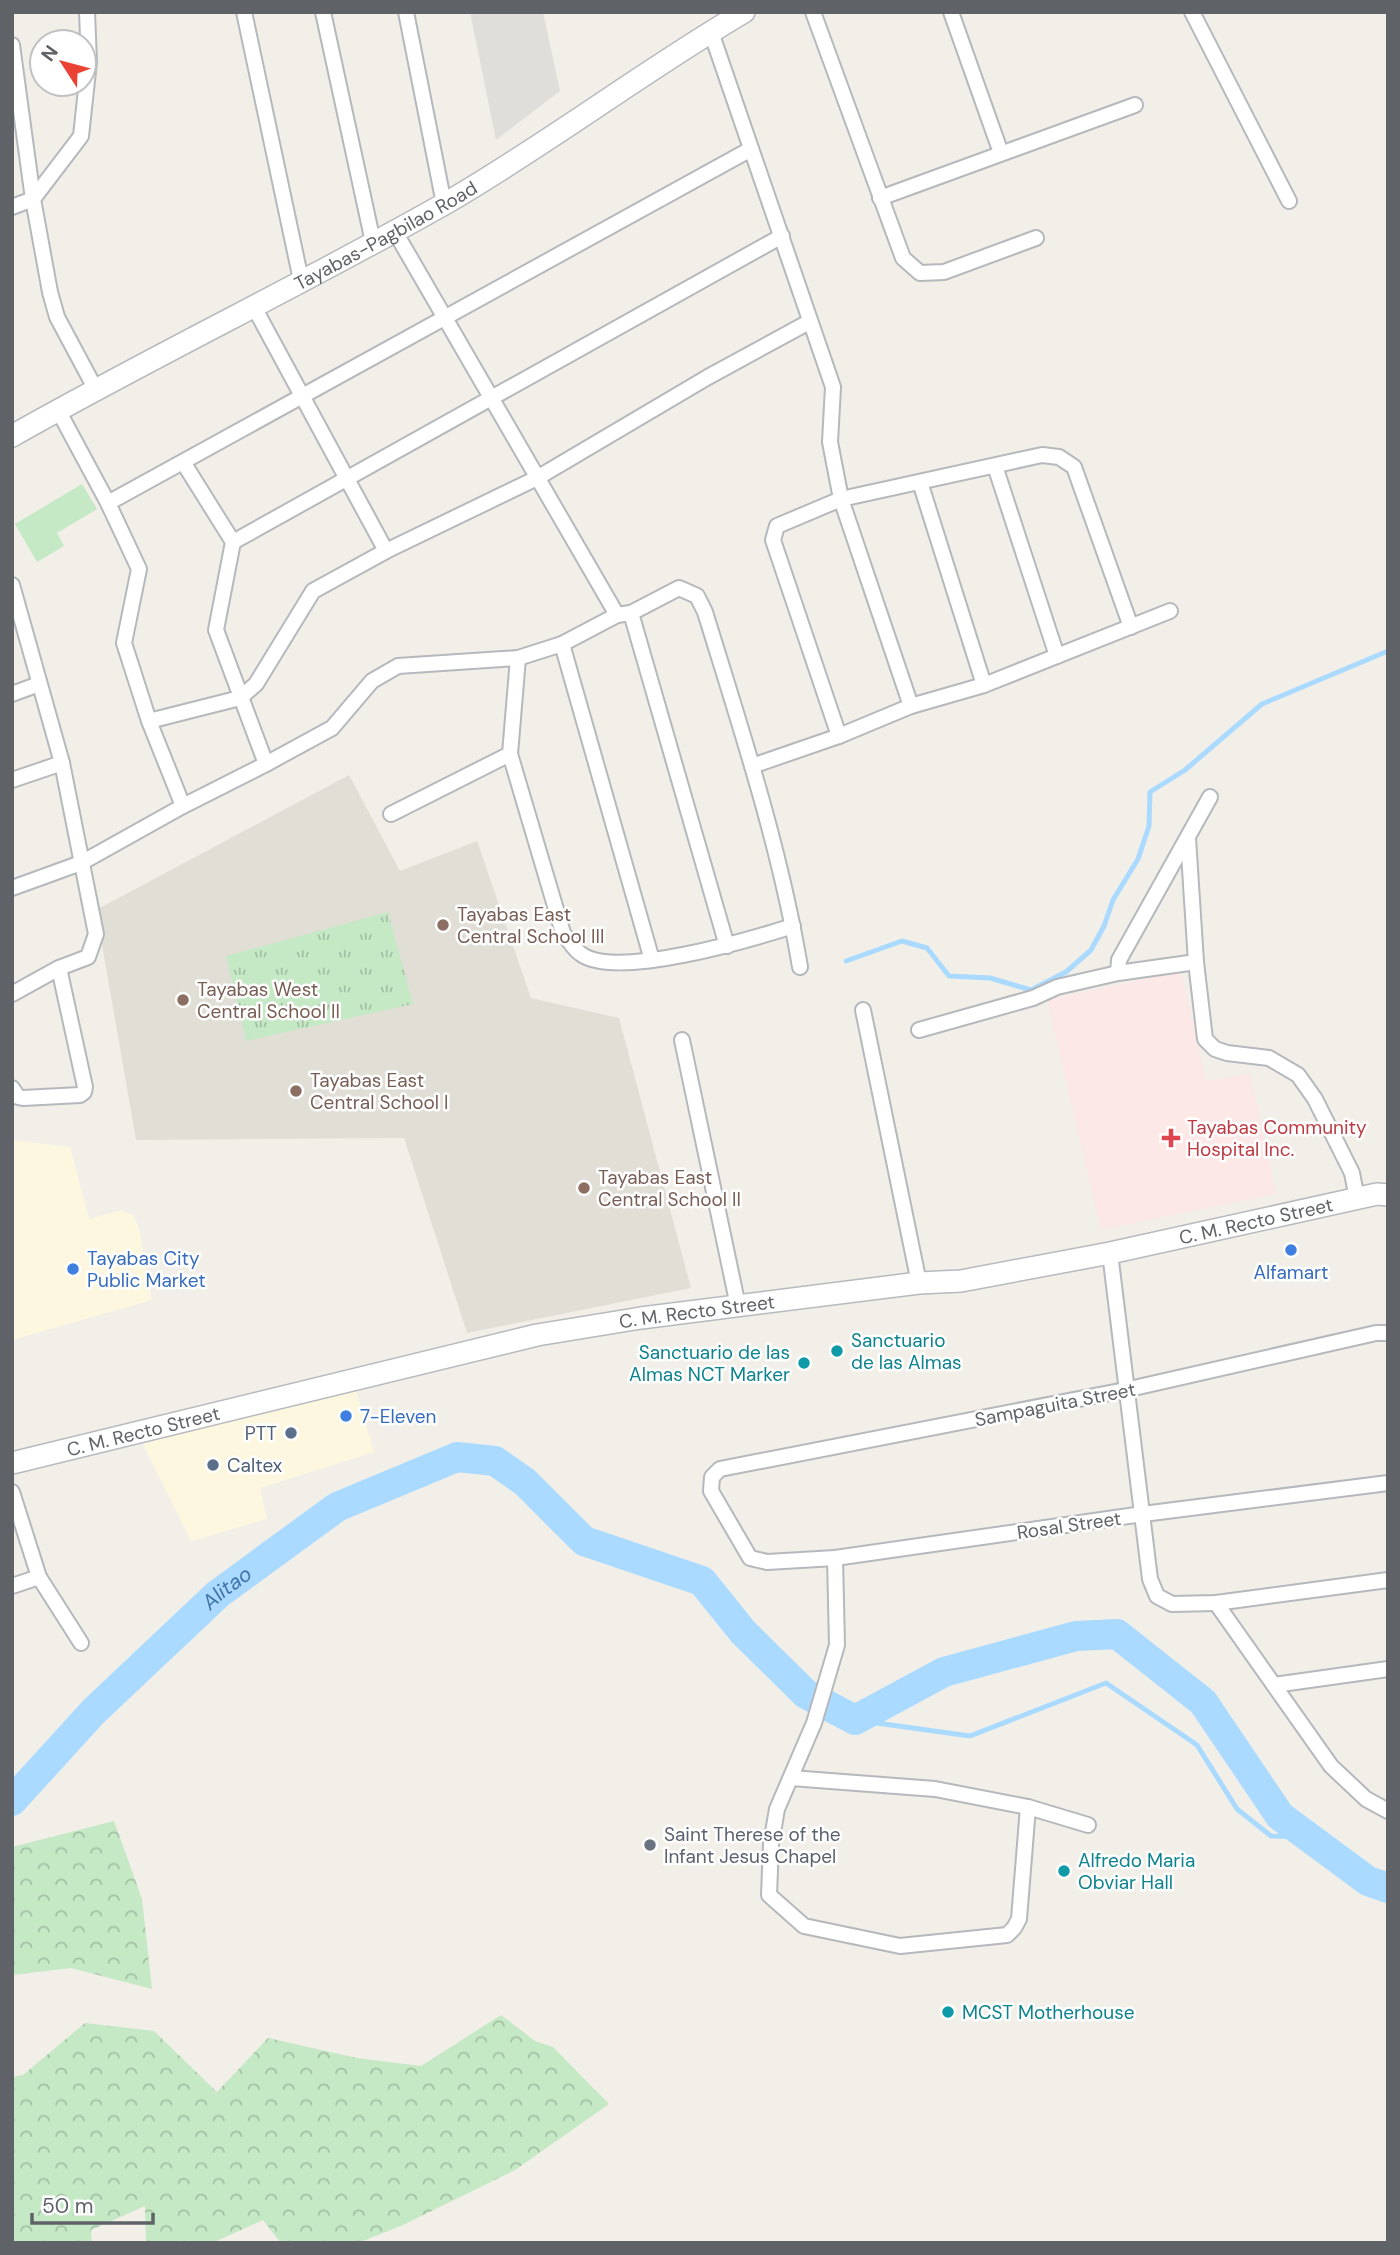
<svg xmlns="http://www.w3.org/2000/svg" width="1400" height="2255" font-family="'DM Sans',sans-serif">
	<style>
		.commercial { fill: #fef7e0 }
		.industrial { fill: #e0deda }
		.education { fill: #e1ded6 }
		.medical { fill: #fce8e6 }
		.grass { fill: url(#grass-tufts) }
		.forest { fill: url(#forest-crowns) }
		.pitch { fill: #c5e8c5 }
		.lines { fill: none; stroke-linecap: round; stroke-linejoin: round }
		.stream { stroke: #aadaff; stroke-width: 5 }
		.river { stroke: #aadaff; stroke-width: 30 }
		.minor-casing { stroke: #b5b8bc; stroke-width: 18 }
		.secondary-casing { stroke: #b6babf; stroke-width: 24 }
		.minor { stroke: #fff; stroke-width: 14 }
		.secondary { stroke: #fff; stroke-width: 21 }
		.education-dot { fill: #8d6e63; stroke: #fff; stroke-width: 2.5 }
		.health-dot { fill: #e0444e; stroke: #fff; stroke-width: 2.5 }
		.shop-dot { fill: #3f7fe0; stroke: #fff; stroke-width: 2.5 }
		.culture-dot { fill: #0f9aa8; stroke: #fff; stroke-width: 2.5 }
		.service-dot { fill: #5c6f8a; stroke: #fff; stroke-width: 2.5 }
		.worship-dot { fill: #6b7280; stroke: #fff; stroke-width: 2.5 }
		.labels { text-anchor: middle; stroke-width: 5; stroke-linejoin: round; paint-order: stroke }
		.street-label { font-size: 19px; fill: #5f6368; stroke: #fff }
		.education-label { font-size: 19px; fill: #785e54; stroke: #fff; text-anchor: start }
		.health-label { font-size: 19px; fill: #be3a42; stroke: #fff; text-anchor: start }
		.shop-label { font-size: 19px; fill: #366cbe; stroke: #fff; text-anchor: start }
		.culture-label { font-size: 19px; fill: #0d838f; stroke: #fff; text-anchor: start }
		.service-label { font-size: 19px; fill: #4e5e75; stroke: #fff; text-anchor: end }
		.worship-label { font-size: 19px; fill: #5b616d; stroke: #fff; text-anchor: start }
		.water-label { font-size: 21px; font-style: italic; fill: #4174aa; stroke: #fff }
	</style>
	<defs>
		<pattern id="grass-tufts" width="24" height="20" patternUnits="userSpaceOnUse" patternTransform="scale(1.75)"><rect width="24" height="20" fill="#c5e8c5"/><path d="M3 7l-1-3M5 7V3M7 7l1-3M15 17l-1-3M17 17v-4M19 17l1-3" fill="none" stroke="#a3c0a4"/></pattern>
		<pattern id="forest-crowns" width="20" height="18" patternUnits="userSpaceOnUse" patternTransform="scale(1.75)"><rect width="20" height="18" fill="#c5e8c5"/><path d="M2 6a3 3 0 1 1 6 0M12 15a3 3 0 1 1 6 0" fill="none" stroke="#a3c0a4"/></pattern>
	</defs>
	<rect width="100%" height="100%" fill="#f1efe8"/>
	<!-- commercial -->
	<g class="commercial">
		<path d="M12,1140L70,1147L89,1219L121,1210L133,1215L139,1228L152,1300L12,1340Z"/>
		<path d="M354,1384L374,1452L260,1488L267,1519L191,1541L140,1438Z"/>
	</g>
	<!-- industrial -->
	<path class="industrial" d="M470,12H543L560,91L496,140Z"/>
	<!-- education -->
	<path class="education" d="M349,775L400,871L477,841L531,998L619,1018L691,1288L467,1333L404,1138L136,1140L96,910Z"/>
	<!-- medical -->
	<path class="medical" d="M1181,971L1206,1081L1250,1073L1276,1194L1101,1230L1047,1000Z"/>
	<!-- grass -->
	<path class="grass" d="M388,912L413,1004L246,1041L226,956Z"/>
	<!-- forest -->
	<g class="forest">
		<path d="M114,1821L142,1899L152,1989L71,1968L12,1975V1847Z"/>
		<path d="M501,2015L535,2041L553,2047L609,2104L515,2170L403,2225L358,2243H281L263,2220L212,2243H146L145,2206L91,2230L92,2243H12V2077L23,2075L85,2023L154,2031L217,2092L268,2038L357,2058L421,2066Z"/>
	</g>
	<!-- pitch -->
	<path class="pitch" d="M82,484L97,509L57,533L64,546L37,562L15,524Z"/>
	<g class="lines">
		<!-- stream -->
		<g class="stream">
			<path d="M846,961L902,941L927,948L949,976L990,978L1031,990L1066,972L1091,950L1104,926L1113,900L1138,859L1149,826L1150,792L1185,770L1262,704L1388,651"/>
			<path d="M855,1720L970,1736L1106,1683L1197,1745L1237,1809L1271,1836L1308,1837"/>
		</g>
		<!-- river -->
		<path class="river" id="s1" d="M12,1801L93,1712L218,1594L337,1507L457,1457L495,1461L525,1482L584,1541L702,1581L743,1632L806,1694L855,1720L944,1672L1076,1636L1117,1634L1203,1702L1280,1816L1368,1881L1388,1888"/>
		<defs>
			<g id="minor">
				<path d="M244,12L301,280"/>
				<path d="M323,12L373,242"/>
				<path d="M406,12L444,204"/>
				<path d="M813,12L903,258L920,273L944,272L1036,238"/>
				<path d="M951,12L1001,153"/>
				<path d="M1192,12L1289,201"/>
				<path d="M711,32L833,387L830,442L841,499L911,706"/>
				<path d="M12,45L33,199L50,292L57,317L96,390"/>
				<path d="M880,198L1135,105"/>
				<path d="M12,207L33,199L81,136L89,62L87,12"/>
				<path d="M394,230L617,615"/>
				<path d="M254,307L386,551"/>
				<path d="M58,410L108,503L139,569L124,643L149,721L183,806"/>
				<path d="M183,462L233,542L216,630L266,764"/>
				<path d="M995,466L1057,656"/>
				<path d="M920,482L984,685"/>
				<path d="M108,503L751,149"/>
				<path d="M233,542L782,236"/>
				<path d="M12,585L62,763L96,934L88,957L59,968L12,994"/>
				<path d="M631,613L727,946"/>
				<path d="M562,644L652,960"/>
				<path d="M518,658L510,754L563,933C569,940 574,950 581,954C616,980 752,939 793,926"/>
				<path d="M12,694L39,684"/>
				<path d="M149,721L240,698L256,684L313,591L386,551L537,478L708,377L809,322"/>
				<path d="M839,736L773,540L777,526L841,499L1042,455L1059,457L1074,467L1131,627"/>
				<path d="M752,766L839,736L911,706L984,685L1170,611"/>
				<path d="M12,780L62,763"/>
				<path d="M391,814L510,754"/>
				<path d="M1188,838L1196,962L1205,1039L1215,1049L1227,1053L1269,1058L1298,1075L1315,1099L1352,1173L1357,1199"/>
				<path d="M12,888L81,863L183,806L266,764L332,728L372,681L398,666L518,658L562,644L617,615L631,613L679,588L697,596L705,612C741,729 780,847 800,967"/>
				<path d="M1118,973L1119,960L1210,797"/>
				<path d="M863,1010L919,1283"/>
				<path d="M919,1030L1033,998L1057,987L1118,973L1196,962"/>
				<path d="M682,1040L738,1306"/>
				<path d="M12,1088L18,1097L23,1098L80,1095L84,1092L85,1087L59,968"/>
				<path d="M1110,1253L1150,1579L1157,1596L1172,1604L1216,1603L1388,1580"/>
				<path d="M1388,1333H1376L1125,1390L720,1469L712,1477L711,1491L750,1558L767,1562L835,1558L1143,1514L1388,1483"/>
				<path d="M12,1492L39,1577L81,1643"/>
				<path d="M835,1558L837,1645L814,1723L777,1809L771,1844L769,1895L804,1926L900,1946L1007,1935L1014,1928L1019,1919L1028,1807"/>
				<path d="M12,1586L39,1577"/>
				<path d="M1216,1603L1331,1766L1366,1799L1388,1811"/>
				<path d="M1274,1685L1388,1669"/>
				<path d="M791,1778L935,1789L1028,1807L1088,1825"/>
			</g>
			<g id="secondary">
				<path id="s2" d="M12,436C155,355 303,284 446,203C548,144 642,72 744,12"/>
				<path id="s3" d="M12,1463L537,1335L641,1318L919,1283L961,1281L1110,1253L1377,1194L1388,1195"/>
			</g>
		</defs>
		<!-- minor casing -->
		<use href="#minor" class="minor-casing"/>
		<!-- secondary casing -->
		<use href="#secondary" class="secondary-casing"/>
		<!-- minor -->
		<use href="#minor" class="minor"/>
		<!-- secondary -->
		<use href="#secondary" class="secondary"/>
	</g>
	<!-- markers -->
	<g class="education-dot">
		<circle cx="443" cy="925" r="7"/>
		<circle cx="183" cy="1000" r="7"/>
		<circle cx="296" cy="1091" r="7"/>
		<circle cx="584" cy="1188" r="7"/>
	</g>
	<path class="health-dot" d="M1167.5 1127.5h7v7h7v7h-7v7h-7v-7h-7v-7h7z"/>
	<g class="shop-dot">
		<circle cx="1291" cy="1250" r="7"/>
		<circle cx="73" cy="1269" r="7"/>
		<circle cx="346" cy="1416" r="7"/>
	</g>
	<g class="culture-dot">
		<circle cx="837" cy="1351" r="7"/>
		<circle cx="804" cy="1363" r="7"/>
		<circle cx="1064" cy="1871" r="7"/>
		<circle cx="948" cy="2012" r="7"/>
	</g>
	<g class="service-dot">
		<circle cx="291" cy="1433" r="7"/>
		<circle cx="213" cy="1465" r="7"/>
	</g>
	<circle class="worship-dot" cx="650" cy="1845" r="7"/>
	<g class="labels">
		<!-- street labels -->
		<g class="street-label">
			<text dy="7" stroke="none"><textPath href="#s2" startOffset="424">Tayabas-Pagbilao Road</textPath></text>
			<text dy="7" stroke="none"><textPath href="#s3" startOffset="1269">C. M. Recto Street</textPath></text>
			<text dy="7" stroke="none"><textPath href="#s3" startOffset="702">C. M. Recto Street</textPath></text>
			<text transform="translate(1055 1404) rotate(-11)" y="7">Sampaguita Street</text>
			<text dy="7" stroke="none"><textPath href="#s3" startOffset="135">C. M. Recto Street</textPath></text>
			<text transform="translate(1069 1525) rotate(-8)" y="7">Rosal Street</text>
		</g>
		<!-- education labels -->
		<g class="education-label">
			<text x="457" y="921">Tayabas East<tspan x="457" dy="22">Central School III</tspan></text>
			<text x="197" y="996">Tayabas West<tspan x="197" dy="22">Central School II</tspan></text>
			<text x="310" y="1087">Tayabas East<tspan x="310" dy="22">Central School I</tspan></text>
			<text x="598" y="1184">Tayabas East<tspan x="598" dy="22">Central School II</tspan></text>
		</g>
		<!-- health labels -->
		<g class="health-label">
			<text x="1187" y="1134">Tayabas Community<tspan x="1187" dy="22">Hospital Inc.</tspan></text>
		</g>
		<!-- shop labels -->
		<g class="shop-label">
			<text x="87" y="1265">Tayabas City<tspan x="87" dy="22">Public Market</tspan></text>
			<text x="1291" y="1279" text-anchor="middle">Alfamart</text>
			<text x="360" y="1423">7-Eleven</text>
		</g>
		<!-- culture labels -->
		<g class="culture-label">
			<text x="851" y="1347">Sanctuario<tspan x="851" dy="22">de las Almas</tspan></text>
			<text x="790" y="1359" text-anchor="end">Sanctuario de las<tspan x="790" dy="22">Almas NCT Marker</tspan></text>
			<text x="1078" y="1867">Alfredo Maria<tspan x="1078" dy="22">Obviar Hall</tspan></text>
			<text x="962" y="2019">MCST Motherhouse</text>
		</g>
		<!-- service labels -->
		<g class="service-label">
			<text x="277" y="1440">PTT</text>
			<text x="227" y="1472" text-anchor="start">Caltex</text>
		</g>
		<!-- worship labels -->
		<g class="worship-label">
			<text x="664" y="1841">Saint Therese of the<tspan x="664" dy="22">Infant Jesus Chapel</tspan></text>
		</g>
		<!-- water labels -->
		<g class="water-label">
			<text dy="7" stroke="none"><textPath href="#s1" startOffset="303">Alitao</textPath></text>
		</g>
	</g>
	<!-- border -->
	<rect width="1400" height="2255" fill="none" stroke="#5f6368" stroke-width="28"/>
	<!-- north arrow -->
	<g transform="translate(63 63) rotate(306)"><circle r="33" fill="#ffffff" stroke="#bfc1c3" stroke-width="2"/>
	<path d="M0-5L12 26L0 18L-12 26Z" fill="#ea4335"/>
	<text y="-10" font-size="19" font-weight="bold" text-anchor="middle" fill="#5f6368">N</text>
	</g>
	<!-- scale -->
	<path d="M32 2213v10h121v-10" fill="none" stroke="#5f6368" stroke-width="3.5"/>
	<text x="42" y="2213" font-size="21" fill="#5f6368" stroke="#ffffff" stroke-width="5" paint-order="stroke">50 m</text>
</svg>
